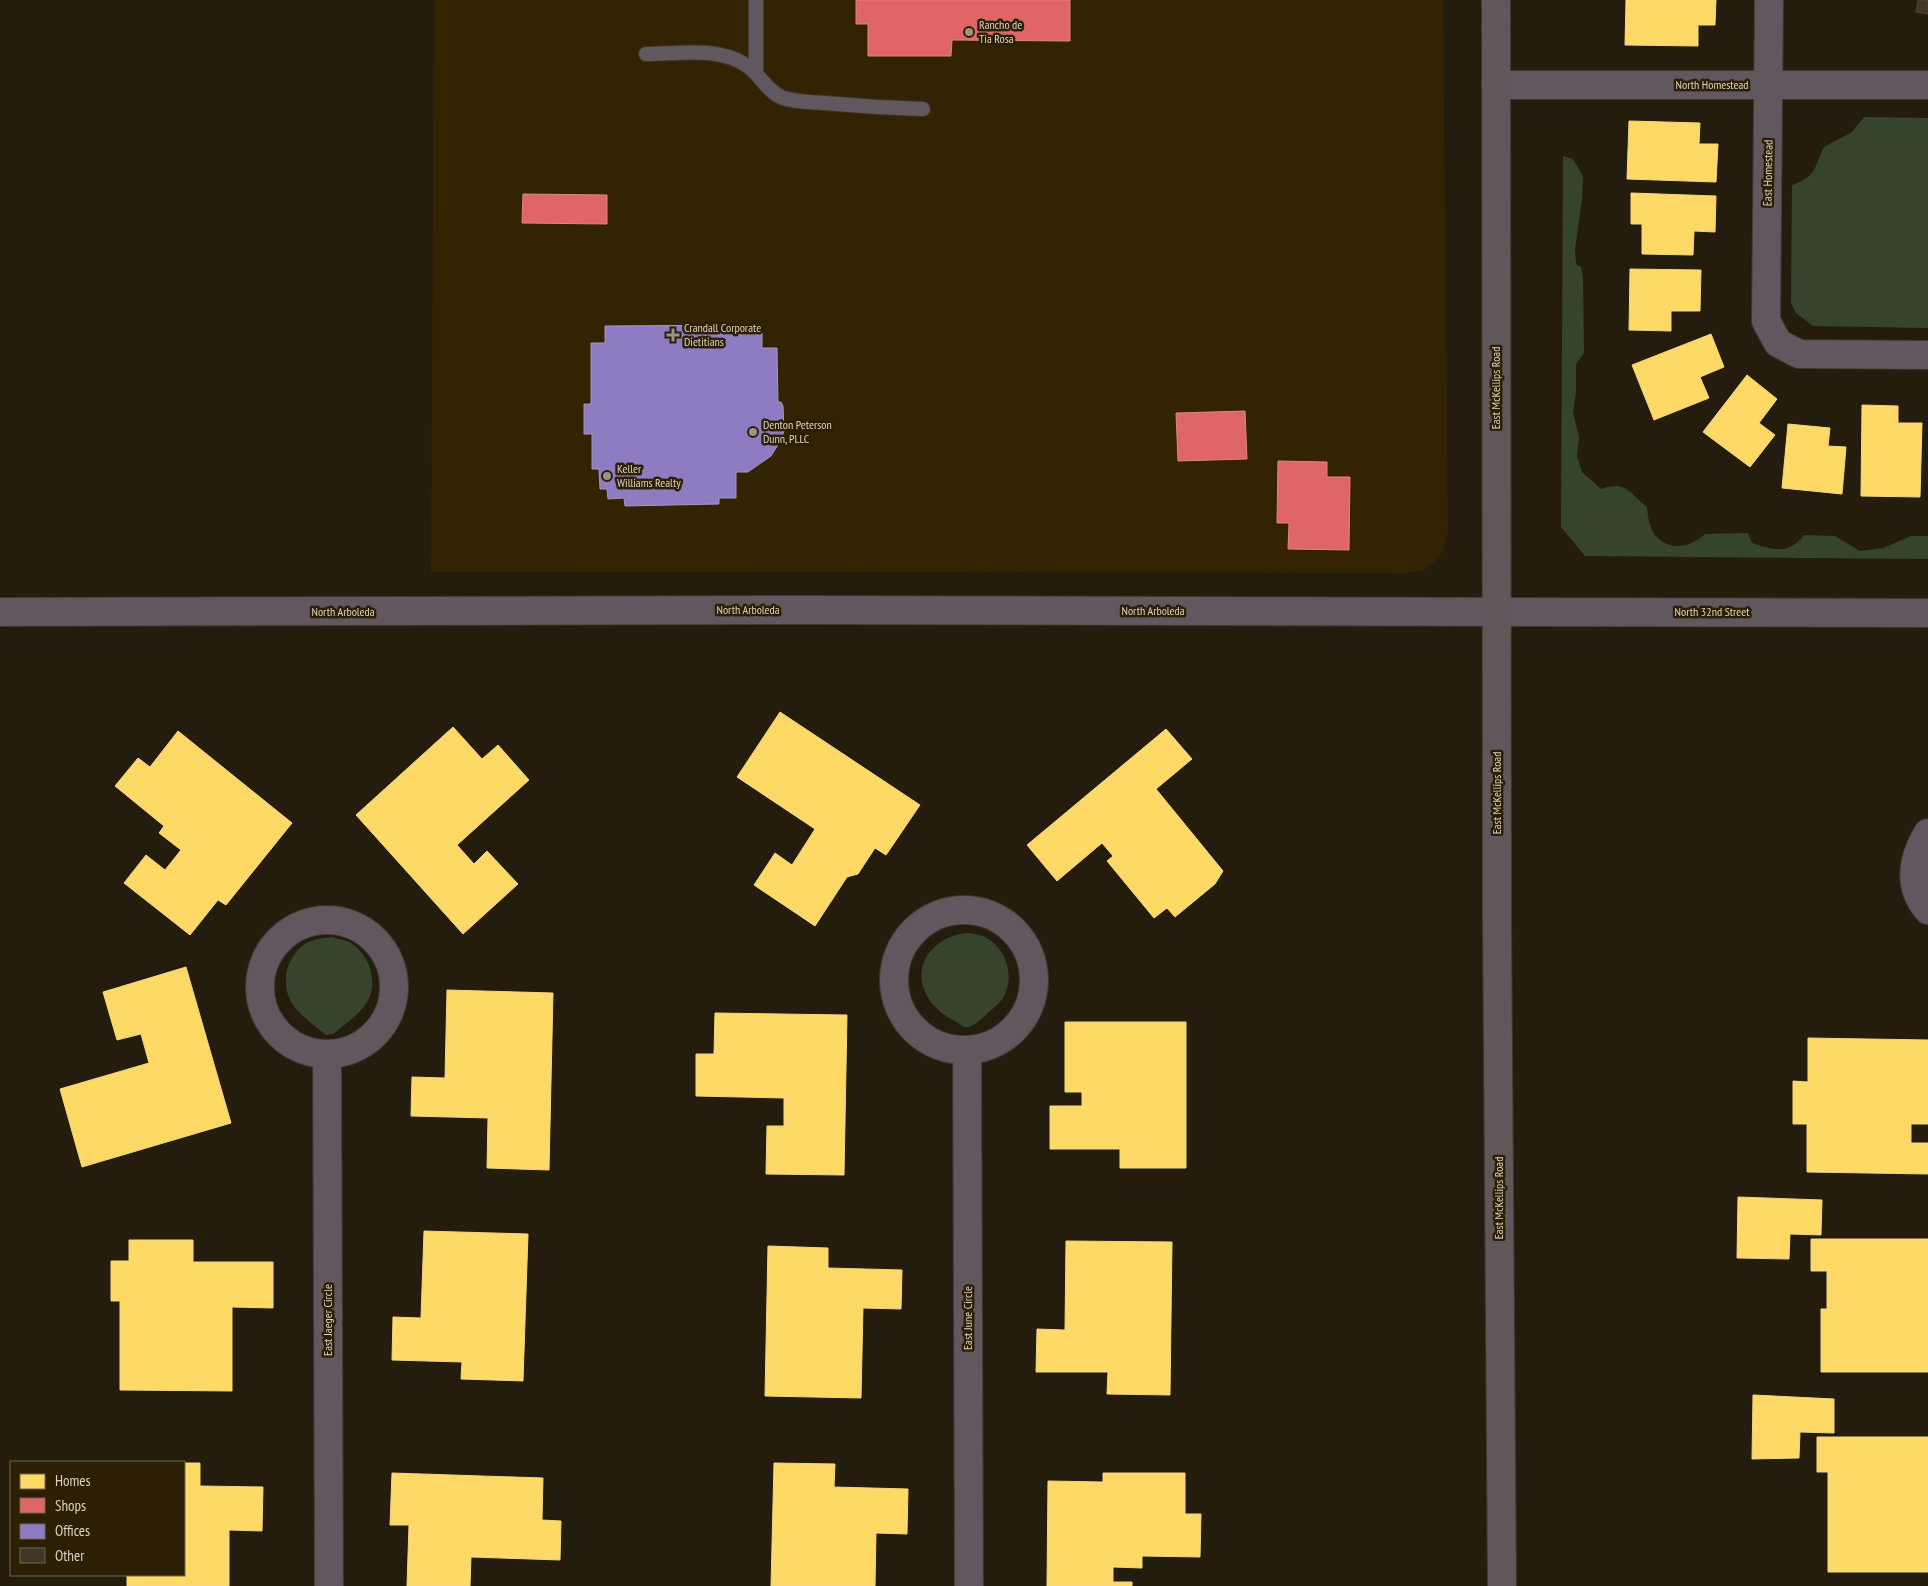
<svg xmlns="http://www.w3.org/2000/svg" width="1928" height="1586" font-family="'PT Sans Narrow',sans-serif">
	<style>
		.built { fill: #332303 }
		.green { fill: #36442c }
		.homes { fill: #ffd966; stroke: #f4d782 }
		.shops { fill: #e06666; stroke: #df8782 }
		.offices { fill: #8e7cc3; stroke: #a596c3 }
		.building { fill: #403726; stroke: #4c4538 }
		.lines { fill: none; stroke-linecap: round; stroke-linejoin: round }
		.service-casing { stroke: #40382c; stroke-width: 16 }
		.minor-casing { stroke: #40382c; stroke-width: 30 }
		.tertiary-casing { stroke: #40382c; stroke-width: 30 }
		.primary-casing { stroke: #40382c; stroke-width: 30 }
		.service { stroke: #60575f; stroke-width: 14 }
		.minor { stroke: #60575f; stroke-width: 28 }
		.tertiary { stroke: #60575f; stroke-width: 28 }
		.primary { stroke: #60575b; stroke-width: 28 }
		.poi-dot { fill: #9c9384; stroke: #2d1f04; stroke-width: 2 }
		.labels { text-anchor: middle; stroke-width: 5; stroke-linejoin: round; paint-order: stroke }
		.poi-label { font-size: 12px; fill: #dcd3c4; stroke: #2d1f04; text-anchor: start }
		.street-label { font-size: 12px; fill: #dcd3c4; stroke: #2d1f04 }
	</style>
	<rect width="100%" height="100%" fill="#241c0d"/>
	<!-- built -->
	<path class="built" d="M434,0H1443L1448,533L1442,552L1432,564L1422,571L1409,573L431,572Z"/>
	<!-- green -->
	<g class="green">
		<path d="M1864,117L1928,118V328L1813,326L1796,313L1791,303L1792,185C1818,175 1813,169 1824,147L1852,132Z"/>
		<path d="M1563,156L1573,159L1583,176L1582,199L1575,249L1576,264L1581,267L1583,276L1584,353L1576,364V392L1573,412L1579,437L1577,456L1582,472L1601,489C1625,480 1629,492 1647,507C1648,516 1649,529 1656,536C1671,552 1691,547 1705,534L1748,533L1752,543C1773,550 1789,555 1804,535L1835,536L1860,551L1883,548L1911,536H1928V559L1585,556L1561,527Z"/>
		<path d="M969,933C975,934 981,935 987,938C1007,950 1015,978 1003,998C999,1004 992,1009 987,1014C983,1018 974,1026 968,1027C963,1028 959,1024 955,1021C943,1015 934,1008 927,996C909,964 937,934 969,933Z"/>
		<path d="M332,937C338,939 345,940 351,943C370,955 380,985 365,1005C357,1016 344,1025 333,1034L326,1035C316,1027 304,1018 296,1009C279,989 284,958 305,944C313,939 323,938 332,937Z"/>
	</g>
	<!-- homes -->
	<g class="homes">
		<path d="M1626,0H1716L1715,25H1698V46L1625,45Z"/>
		<path d="M1629,121L1700,123L1699,144H1718L1716,182L1627,179Z"/>
		<path d="M1631,193L1716,196L1715,232L1694,231L1693,255L1642,254V224H1631Z"/>
		<path d="M1630,269L1701,270L1700,311H1671V331L1629,330Z"/>
		<path d="M1711,334L1724,367L1700,377L1709,398L1654,420L1632,365Z"/>
		<path d="M1747,375L1777,399L1759,423L1775,435L1750,467L1703,432Z"/>
		<path d="M1862,405L1898,406V423H1922L1920,497L1861,496Z"/>
		<path d="M1788,424L1830,428L1828,446L1846,447L1842,494L1782,488Z"/>
		<path d="M780,712L920,805L886,855L875,848L858,874L847,877L815,926L754,885L775,853L792,865L815,829L737,777Z"/>
		<path d="M453,727L482,759L498,745L529,780L457,845L474,864L487,851L518,884L463,934L356,815Z"/>
		<path d="M1166,729L1192,759L1156,789L1223,871L1215,884L1175,917L1167,908L1154,918L1107,861L1113,856L1102,843L1057,881L1027,845Z"/>
		<path d="M178,731L292,823L226,905L218,900L190,935L124,883L146,855L165,870L181,850L159,833L164,826L115,786L138,758L150,767Z"/>
		<path d="M186,967L231,1123L82,1167L60,1089L149,1063L141,1034L117,1040L103,992Z"/>
		<path d="M447,990L553,993L549,1170L487,1168L488,1118L411,1116L412,1077L445,1078Z"/>
		<path d="M715,1013L847,1015L844,1175L766,1174L767,1126H784V1098L696,1096V1054H714Z"/>
		<path d="M1065,1022H1186V1168H1120V1149H1050V1106H1082V1092H1065Z"/>
		<path d="M1808,1038L1928,1040V1124H1911V1143H1928V1174L1807,1172V1124H1793V1081L1808,1082Z"/>
		<path d="M1738,1197L1822,1200L1821,1235L1790,1234L1789,1259L1737,1258Z"/>
		<path d="M424,1231L528,1234L523,1381L461,1379L462,1362L392,1360L393,1317L421,1318Z"/>
		<path d="M1811,1239H1928V1372H1821V1309H1827V1271H1811Z"/>
		<path d="M129,1240H193V1262H273V1308L232,1307V1391L120,1390V1301H111V1261H129Z"/>
		<path d="M1066,1241L1172,1242L1170,1395L1107,1394L1108,1372H1036L1037,1329L1065,1330Z"/>
		<path d="M768,1246L828,1248V1268L902,1270L901,1309L863,1308L861,1398L765,1396Z"/>
		<path d="M1753,1395L1834,1399V1433L1800,1432L1799,1458L1752,1459Z"/>
		<path d="M1817,1437H1928V1572H1828V1472H1817Z"/>
		<path d="M184,1463H200V1486L263,1487L262,1531L229,1530V1586H127V1575H184Z"/>
		<path d="M774,1463L835,1464L834,1487L908,1489L907,1534L876,1533L875,1586H771Z"/>
		<path d="M392,1473L543,1478L542,1520L561,1521L560,1560L471,1557L470,1586H407L409,1525H390Z"/>
		<path d="M1103,1473H1185V1514H1201L1200,1557L1142,1556V1568L1113,1567V1582H1132V1586H1047L1048,1481L1103,1482Z"/>
	</g>
	<!-- shops -->
	<g class="shops">
		<path d="M856,0H1070V41L952,40L951,56H868V24H856Z"/>
		<path d="M523,194L607,195V224L522,223Z"/>
		<path d="M1245,411L1247,459L1178,461L1176,413Z"/>
		<path d="M1278,461L1327,462V477H1350L1349,550L1288,549L1289,523H1277Z"/>
	</g>
	<!-- offices -->
	<path class="offices" d="M745,325V331H762V348H777L778,402H781L783,406L784,431L781,440L771,456L748,472H736V498H719V504L625,506L624,498L608,499L607,489H600L599,469H592V434H584V404H591V343H605V326Z"/>
	<!-- building -->
	<path class="building" d="M1918,0H1928V14L1916,12Z"/>
	<g class="lines">
		<defs>
			<g id="service">
				<path d="M646,54C678,54 717,46 746,65C760,74 767,92 783,98C796,102 811,102 824,103C857,106 890,108 923,109"/>
				<path d="M756,73V0"/>
			</g>
			<g id="minor">
				<path d="M1769,0L1766,321L1778,343L1799,354L1928,355"/>
				<path d="M1496,85H1928"/>
				<path d="M1928,833C1913,858 1907,885 1928,910"/>
				<circle cx="964" cy="980" r="70"/>
				<circle cx="327" cy="987" r="67"/>
				<path d="M967,1050L969,1586"/>
				<path d="M327,1054L329,1586"/>
			</g>
			<path id="tertiary" d="M0,612L810,610L1928,613"/>
			<path id="primary" d="M1496,0L1497,920L1502,1586"/>
		</defs>
		<!-- service casing -->
		<use href="#service" class="service-casing"/>
		<!-- minor casing -->
		<use href="#minor" class="minor-casing"/>
		<!-- tertiary casing -->
		<use href="#tertiary" class="tertiary-casing"/>
		<!-- primary casing -->
		<use href="#primary" class="primary-casing"/>
		<!-- service -->
		<use href="#service" class="service"/>
		<!-- minor -->
		<use href="#minor" class="minor"/>
		<!-- tertiary -->
		<use href="#tertiary" class="tertiary"/>
		<!-- primary -->
		<use href="#primary" class="primary"/>
	</g>
	<!-- markers -->
	<g class="poi-dot">
		<circle cx="969" cy="32" r="5"/>
		<path d="M670.5 327.5h5v5h5v5h-5v5h-5v-5h-5v-5h5z"/>
		<circle cx="753" cy="432" r="5"/>
		<circle cx="607" cy="476" r="5"/>
	</g>
	<g class="labels">
		<!-- poi labels -->
		<g class="poi-label">
			<text x="979" y="29">Rancho de<tspan x="979" dy="14">Tia Rosa</tspan></text>
			<text x="684" y="332">Crandall Corporate<tspan x="684" dy="14">Dietitians</tspan></text>
			<text x="763" y="429">Denton Peterson<tspan x="763" dy="14">Dunn, PLLC</tspan></text>
			<text x="617" y="473">Keller<tspan x="617" dy="14">Williams Realty</tspan></text>
		</g>
		<!-- street labels -->
		<g class="street-label">
			<text x="1712" y="89">North Homestead</text>
			<text transform="translate(1768 173) rotate(-89)" y="4">East Homestead</text>
			<text transform="translate(1496 388) rotate(-90)" y="4">East McKellips Road</text>
			<text x="748" y="614">North Arboleda</text>
			<text x="1153" y="615">North Arboleda</text>
			<text x="343" y="616">North Arboleda</text>
			<text x="1712" y="616">North 32nd Street</text>
			<text transform="translate(1497 793) rotate(-90)" y="4">East McKellips Road</text>
			<text transform="translate(1499 1198) rotate(-90)" y="4">East McKellips Road</text>
			<text transform="translate(968 1318) rotate(-90)" y="4">East June Circle</text>
			<text transform="translate(328 1320) rotate(-90)" y="4">East Jaeger Circle</text>
		</g>
	</g>
	<!-- legend -->
	<rect x="10" y="1461" width="175" height="115" fill="#2d1f04" stroke="#736751"/>
	<rect x="20" y="1474" width="25" height="15" fill="#ffd966" stroke="#736751"/>
	<text x="55" y="1486" font-size="15" fill="#dcd3c4">Homes</text>
	<rect x="20" y="1498" width="25" height="15" fill="#e06666" stroke="#736751"/>
	<text x="55" y="1511" font-size="15" fill="#dcd3c4">Shops</text>
	<rect x="20" y="1524" width="25" height="15" fill="#8e7cc3" stroke="#736751"/>
	<text x="55" y="1536" font-size="15" fill="#dcd3c4">Offices</text>
	<rect x="20" y="1548" width="25" height="15" fill="#403726" stroke="#736751"/>
	<text x="55" y="1561" font-size="15" fill="#dcd3c4">Other</text>
</svg>
